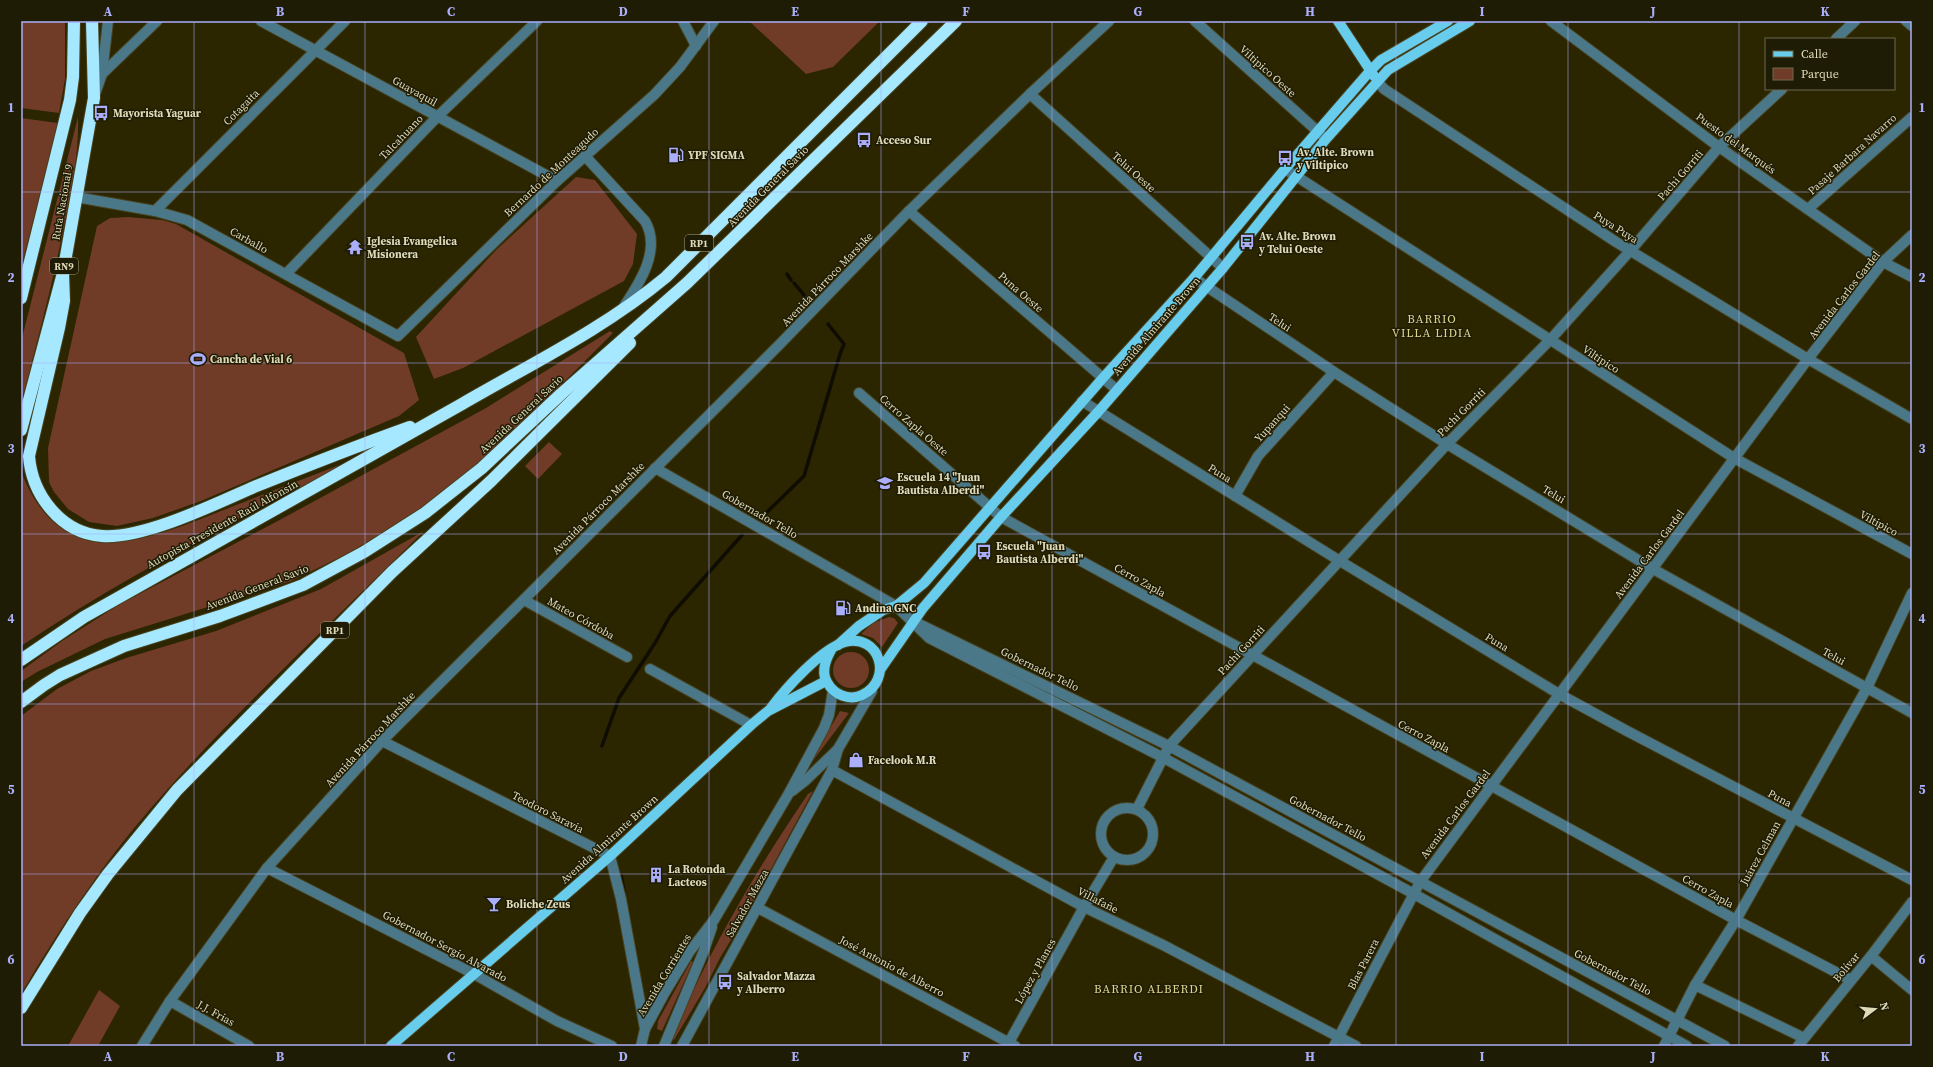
<svg xmlns="http://www.w3.org/2000/svg" width="1933" height="1067" font-family="'Source Serif 4',serif">
	<style>
		.green { fill: #703b27 }
		.lines { fill: none; stroke-linecap: round; stroke-linejoin: round }
		.stream { stroke: #0f0d02; stroke-width: 3.5 }
		.minor-casing { stroke: #48421d; stroke-width: 12 }
		.major-casing { stroke: #48421d; stroke-width: 12 }
		.highway-casing { stroke: #48421d; stroke-width: 14 }
		.minor { stroke: #4b7888; stroke-width: 10 }
		.major { stroke: #68cded; stroke-width: 10 }
		.highway { stroke: #a5e8ff; stroke-width: 12 }
		.grid { fill: none; stroke: #abaffb; stroke-width: 1; stroke-opacity: 0.55 }
		.labels { text-anchor: middle; stroke-width: 3; stroke-linejoin: round; paint-order: stroke }
		.shield { fill: #1f1c06; stroke: #a5a183; stroke-width: 1 }
		.shield-label { font-size: 10px; font-weight: bold; fill: #dfdab8 }
		.street-label { font-size: 11px; fill: #dfdab8; stroke: #1f1c06 }
		.poi-label { font-size: 11px; font-weight: bold; fill: #dfdab8; stroke: #1f1c06; text-anchor: start }
		.neighbourhood-label { font-size: 12px; letter-spacing: 1px; fill: #ddd38c; stroke: #1f1c06 }
		.neatline { fill: none; stroke: #abaffb; stroke-width: 1.5 }
		.grid-label { font-size: 13px; text-anchor: middle; font-weight: bold; fill: #abaffb }
	</style>
	<rect width="100%" height="100%" fill="#2b2500"/>
	<!-- green -->
	<g class="green">
		<path d="M21,21H65V79L59,113L21,108Z"/>
		<path d="M749,21H880L833,67L806,74Z"/>
		<path d="M78,117C79,151 73,182 66,216C54,279 37,342 21,404V342Z"/>
		<path d="M21,118L58,123L21,268Z"/>
		<path d="M576,177L595,180L637,234L633,264L624,281L463,368L434,379L416,337L496,250Z"/>
		<path d="M128,217L162,220L176,224L404,353L419,400L399,416L201,501L153,518L117,526L89,522L68,509L54,492L49,482L48,448L97,226L110,218Z"/>
		<path d="M610,331L613,333L529,417L457,483L403,522L351,552L291,581L105,639L37,672L21,682V671L62,641L120,604L274,523L486,408Z"/>
		<path d="M549,442L562,454L538,479L525,466Z"/>
		<path d="M358,458C243,516 128,574 21,646V471C63,582 155,537 236,505C277,489 318,473 358,458Z"/>
		<path d="M424,531C333,622 237,709 152,807C102,864 60,928 21,994V716L57,689L91,671L126,658L216,631L321,589Z"/>
		<path d="M889,617L894,618L898,623L882,647L873,638L861,634L873,623Z"/>
		<circle cx="851" cy="670" r="18"/>
		<path d="M840,711L849,713L812,762L811,761Z"/>
		<path d="M813,791L749,910L720,958L705,988L674,1040L672,1039C707,954 756,870 808,794Z"/>
		<path d="M691,961L693,962L662,1031L657,1029L658,1021Z"/>
		<path d="M99,990L120,1006L98,1046H68Z"/>
	</g>
	<g class="lines">
		<!-- stream -->
		<g class="stream">
			<path d="M787,274L791,280"/>
			<path d="M794,283L804,295"/>
			<path d="M762,517L804,476L840,354L844,344L828,324"/>
			<path d="M602,746L619,698L655,643L670,616L742,535"/>
			<path d="M621,875L624,891"/>
		</g>
		<defs>
			<g id="minor">
				<path d="M261,21L557,181"/>
				<path d="M683,21L696,46"/>
				<path d="M1195,21L1324,137"/>
				<path d="M1551,21L1719,147L1883,262L1912,277"/>
				<path d="M1906,21L1912,26"/>
				<path d="M1836,39L1855,21"/>
				<path d="M102,74L157,21"/>
				<path d="M1377,81L1384,89L1616,242L1808,359L1912,419"/>
				<path d="M95,94L102,74L108,21"/>
				<path d="M1030,94L1223,268"/>
				<path d="M585,156L645,221C662,250 639,284 623,308"/>
				<path d="M1285,169L1734,458L1912,554"/>
				<path d="M76,197L155,211L187,220L398,336L557,181L654,95L680,67L714,21"/>
				<path d="M1808,209L1912,117"/>
				<path d="M155,211L345,21"/>
				<path d="M909,211L1117,390"/>
				<path d="M286,274L437,117L537,21"/>
				<path d="M1194,278L1334,372L1447,444L1653,569L1912,713"/>
				<path d="M859,393L1001,517L1736,920L1851,980"/>
				<path d="M1082,401L1340,561L1559,694L1627,731L1912,880"/>
				<path d="M655,468L896,606L929,638L1162,757L1414,894L1687,1046"/>
				<path d="M1235,496L1258,456L1334,372"/>
				<path d="M524,600L627,657"/>
				<path d="M917,623L1169,746L1725,1046"/>
				<path d="M650,669L751,725"/>
				<path d="M382,741L610,856L621,899L645,1029"/>
				<path d="M832,770L1084,907L1163,945L1356,1046"/>
				<path d="M792,791L806,780L838,749L872,691"/>
				<circle cx="1127" cy="834" r="26"/>
				<path d="M1137,809L1169,746L1447,444L1550,340L1630,251L1719,147L1782,89"/>
				<path d="M267,868L474,974L557,1021L612,1046"/>
				<path d="M758,908L1015,1046"/>
				<path d="M1871,956L1912,990"/>
				<path d="M1695,985L1804,1038"/>
				<path d="M170,1001L249,1046"/>
				<path d="M142,1046L170,1001L267,868L382,741L780,344L909,211L1030,94L1109,21"/>
				<path d="M641,1046L645,1029L664,994L690,951L714,920L789,793L824,728L829,715L833,690"/>
				<path d="M664,1046L703,953L712,927"/>
				<path d="M682,1046L832,770L838,749"/>
				<path d="M1007,1046L1084,907L1114,857"/>
				<path d="M1334,1046L1420,882L1808,359L1883,262L1912,235"/>
				<path d="M1664,1046L1695,985L1736,920L1867,688L1912,593"/>
				<path d="M1798,1046L1871,956L1912,902"/>
			</g>
			<g id="major">
				<path d="M1338,21L1374,76"/>
				<path d="M838,645L859,626L883,610L896,606L924,583L1102,379L1194,278L1285,169L1370,71L1381,60L1448,21"/>
				<path d="M880,670L923,608L1001,517L1098,412L1223,268L1326,139L1388,70L1470,21"/>
				<path d="M771,708C786,688 821,649 845,642C880,633 894,680 862,695C849,701 834,695 827,682C821,672 826,659 831,650"/>
				<path d="M391,1046L610,856L751,725L768,711L826,681"/>
			</g>
			<g id="highway">
				<path d="M63,273L64,301L59,328L29,456C32,495 61,533 102,536C144,539 215,504 254,487C306,466 357,446 410,427"/>
				<path d="M21,298L70,100L73,77L74,21"/>
				<path d="M21,430L63,273L94,98L92,21"/>
				<path d="M21,660L84,617C210,545 336,476 462,404C531,364 605,328 666,277L922,21"/>
				<path d="M21,702L44,685L60,675L124,646L220,616L303,585L364,552L425,513L482,468L561,394L687,283L956,21"/>
				<path d="M21,1008L80,913L108,874L177,790L392,572L491,481L630,343"/>
			</g>
		</defs>
		<!-- minor casing -->
		<use href="#minor" class="minor-casing"/>
		<!-- major casing -->
		<use href="#major" class="major-casing"/>
		<!-- highway casing -->
		<use href="#highway" class="highway-casing"/>
		<!-- minor -->
		<use href="#minor" class="minor"/>
		<!-- major -->
		<use href="#major" class="major"/>
		<!-- highway -->
		<use href="#highway" class="highway"/>
	</g>
	<!-- grid -->
	<path class="grid" d="M194,21V1046M365,21V1046M537,21V1046M709,21V1046M881,21V1046M1052,21V1046M1224,21V1046M1396,21V1046M1568,21V1046M1739,21V1046M21,192H1912M21,363H1912M21,534H1912M21,704H1912M21,874H1912"/>
	<!-- icons -->
	<defs>
		<symbol id="bus-bare" viewBox="-9 -9 18 18"><path d="M-5-6H5V4H4V6H2V4H-2V6H-4V4H-5ZM-3.5-4V0h7V-4ZM-3.5 1.2v1.5H-2V1.2ZM2 1.2v1.5H3.5V1.2Z" fill="#abaffb" stroke="#1f1c06" stroke-width="2.5" paint-order="stroke"/></symbol>
		<symbol id="fuel-bare" viewBox="-9 -9 18 18"><path d="M-5.5-6h7V0h2V4h1.3V-2.5L3-4.5l.8-.8L6-3V5H2.5V1h-1V6h-7ZM-4.2-4.7v3.2H.2V-4.7Z" fill="#abaffb" stroke="#1f1c06" stroke-width="2.5" paint-order="stroke"/></symbol>
		<symbol id="temple-bare" viewBox="-9 -9 18 18"><path d="M0-6L5-2H3V0L6.5 2.5H4V6H1.5V3h-3V6H-4V2.5H-6.5L-3 0V-2H-5Z" fill="#abaffb" stroke="#1f1c06" stroke-width="2.5" paint-order="stroke"/></symbol>
		<symbol id="stadium-bare" viewBox="-9 -9 18 18"><path d="M0-5a6.5 5 0 1 0 0 10a6.5 5 0 1 0 0-10ZM-3.5-1.8h7v3.6h-7Z" fill="#abaffb" stroke="#1f1c06" stroke-width="2.5" paint-order="stroke"/></symbol>
		<symbol id="school-bare" viewBox="-9 -9 18 18"><path d="M0-5L7-2L0 1L-7-2ZM-4 1L0 2.5L4 1V4Q0 6-4 4Z" fill="#abaffb" stroke="#1f1c06" stroke-width="2.5" paint-order="stroke"/></symbol>
		<symbol id="shop-bare" viewBox="-9 -9 18 18"><path d="M-5-2.5h2.3a2.7 3.5 0 0 1 5.4 0H5L5.5 6h-11ZM-1.5-2.5h3a1.5 2.3 0 0 0-3 0Z" fill="#abaffb" stroke="#1f1c06" stroke-width="2.5" paint-order="stroke"/></symbol>
		<symbol id="building-bare" viewBox="-9 -9 18 18"><path d="M-4-6H4V6H1V3H-1V6H-4ZM-2.5-4.3h1.7v1.8h-1.7ZM.8-4.3h1.7v1.8H.8ZM-2.5-1h1.7V.8h-1.7ZM.8-1h1.7V.8H.8Z" fill="#abaffb" stroke="#1f1c06" stroke-width="2.5" paint-order="stroke"/></symbol>
		<symbol id="bar-bare" viewBox="-9 -9 18 18"><path d="M-6-5H6L.8 .8V4.5H3.5V6h-7V4.5H-.8V.8Z" fill="#abaffb" stroke="#1f1c06" stroke-width="2.5" paint-order="stroke"/></symbol>
	</defs>
	<g fill-rule="evenodd">
		<use href="#bus-bare" x="90" y="102" width="22" height="22"/>
		<use href="#bus-bare" x="853" y="129" width="22" height="22"/>
		<use href="#fuel-bare" x="665" y="144" width="22" height="22"/>
		<use href="#bus-bare" x="1274" y="147" width="22" height="22"/>
		<use href="#bus-bare" x="1236" y="231" width="22" height="22"/>
		<use href="#temple-bare" x="344" y="236" width="22" height="22"/>
		<use href="#stadium-bare" x="187" y="348" width="22" height="22"/>
		<use href="#school-bare" x="874" y="472" width="22" height="22"/>
		<use href="#bus-bare" x="973" y="541" width="22" height="22"/>
		<use href="#fuel-bare" x="832" y="597" width="22" height="22"/>
		<use href="#shop-bare" x="845" y="749" width="22" height="22"/>
		<use href="#building-bare" x="645" y="864" width="22" height="22"/>
		<use href="#bar-bare" x="483" y="893" width="22" height="22"/>
		<use href="#bus-bare" x="714" y="971" width="22" height="22"/>
	</g>
	<g class="labels">
		<!-- shield labels -->
		<g class="shield">
			<rect x="685" y="235" width="28" height="16" rx="3"/>
			<rect x="50" y="258" width="28" height="16" rx="3"/>
			<rect x="321" y="622" width="28" height="16" rx="3"/>
		</g>
		<g class="shield-label">
			<text x="699" y="247">RP1</text>
			<text x="64" y="270">RN9</text>
			<text x="335" y="634">RP1</text>
		</g>
		<!-- street labels -->
		<g class="street-label">
			<text transform="translate(1268 71) rotate(42)" y="4">Viltipico Oeste</text>
			<text transform="translate(415 91) rotate(29)" y="4">Guayaquil</text>
			<text transform="translate(241 107) rotate(-45)" y="4">Cotagaita</text>
			<text transform="translate(401 137) rotate(-46)" y="4">Talcahuano</text>
			<text transform="translate(1736 143) rotate(36)" y="4">Puesto del Marqués</text>
			<text transform="translate(1852 154) rotate(-42)" y="4">Pasaje Barbara Navarro</text>
			<text transform="translate(551 172) rotate(-43)" y="4">Bernardo de Monteagudo</text>
			<text transform="translate(1134 172) rotate(42)" y="4">Telui Oeste</text>
			<text transform="translate(1680 175) rotate(-49)" y="4">Pachi Gorriti</text>
			<text transform="translate(768 186) rotate(-45)" y="4">Avenida General Savio</text>
			<text transform="translate(62 202) rotate(-80)" y="4">Ruta Nacional 9</text>
			<text transform="translate(1616 227) rotate(32)" y="4">Puya Puya</text>
			<text transform="translate(249 240) rotate(29)" y="4">Carballo</text>
			<text transform="translate(827 279) rotate(-46)" y="4">Avenida Párroco Marshke</text>
			<text transform="translate(1021 292) rotate(41)" y="4">Puna Oeste</text>
			<text transform="translate(1844 295) rotate(-52)" y="4">Avenida Carlos Gardel</text>
			<text transform="translate(1280 322) rotate(33)" y="4">Telui</text>
			<text transform="translate(1156 326) rotate(-49)" y="4">Avenida Almirante Brown</text>
			<text transform="translate(1601 359) rotate(33)" y="4">Viltipico</text>
			<text transform="translate(1461 412) rotate(-45)" y="4">Pachi Gorriti</text>
			<text transform="translate(521 414) rotate(-43)" y="4">Avenida General Savio</text>
			<text transform="translate(1272 423) rotate(-48)" y="4">Yupanqui</text>
			<text transform="translate(914 425) rotate(41)" y="4">Cerro Zapla Oeste</text>
			<text transform="translate(1220 473) rotate(32)" y="4">Puna</text>
			<text transform="translate(1554 494) rotate(31)" y="4">Telui</text>
			<text transform="translate(598 508) rotate(-45)" y="4">Avenida Párroco Marshke</text>
			<text transform="translate(760 514) rotate(30)" y="4">Gobernador Tello</text>
			<text transform="translate(1879 523) rotate(28)" y="4">Viltipico</text>
			<text transform="translate(222 524) rotate(-29)" y="4">Autopista Presidente Raúl Alfonsín</text>
			<text transform="translate(1649 554) rotate(-53)" y="4">Avenida Carlos Gardel</text>
			<text transform="translate(1140 580) rotate(29)" y="4">Cerro Zapla</text>
			<text transform="translate(257 587) rotate(-21)" y="4">Avenida General Savio</text>
			<text transform="translate(581 618) rotate(29)" y="4">Mateo Córdoba</text>
			<text transform="translate(1497 642) rotate(31)" y="4">Puna</text>
			<text transform="translate(1241 650) rotate(-47)" y="4">Pachi Gorriti</text>
			<text transform="translate(1834 656) rotate(29)" y="4">Telui</text>
			<text transform="translate(1040 669) rotate(26)" y="4">Gobernador Tello</text>
			<text transform="translate(1424 736) rotate(28)" y="4">Cerro Zapla</text>
			<text transform="translate(370 739) rotate(-47)" y="4">Avenida Párroco Marshke</text>
			<text transform="translate(1780 798) rotate(28)" y="4">Puna</text>
			<text transform="translate(548 812) rotate(27)" y="4">Teodoro Saravia</text>
			<text transform="translate(1455 814) rotate(-53)" y="4">Avenida Carlos Gardel</text>
			<text transform="translate(1328 818) rotate(28)" y="4">Gobernador Tello</text>
			<text transform="translate(609 839) rotate(-42)" y="4">Avenida Almirante Brown</text>
			<text transform="translate(1760 853) rotate(-61)" y="4">Juárez Celman</text>
			<text transform="translate(1708 891) rotate(29)" y="4">Cerro Zapla</text>
			<text transform="translate(1098 900) rotate(27)" y="4">Villafañe</text>
			<text transform="translate(747 903) rotate(-61)" y="4">Salvador Mazza</text>
			<text transform="translate(445 946) rotate(28)" y="4">Gobernador Sergio Alvarado</text>
			<text transform="translate(1363 964) rotate(-63)" y="4">Blas Parera</text>
			<text transform="translate(892 966) rotate(28)" y="4">José Antonio de Alberro</text>
			<text transform="translate(1846 967) rotate(-50)" y="4">Bolívar</text>
			<text transform="translate(1035 971) rotate(-61)" y="4">López y Planes</text>
			<text transform="translate(1613 972) rotate(28)" y="4">Gobernador Tello</text>
			<text transform="translate(664 975) rotate(-59)" y="4">Avenida Corrientes</text>
			<text transform="translate(216 1013) rotate(29)" y="4">J.J. Frias</text>
		</g>
		<!-- poi labels -->
		<g class="poi-label">
			<text x="113" y="117">Mayorista Yaguar</text>
			<text x="876" y="144">Acceso Sur</text>
			<text x="1297" y="156">Av. Alte. Brown<tspan x="1297" dy="13">y Viltipico</tspan></text>
			<text x="688" y="159">YPF SIGMA</text>
			<text x="1259" y="240">Av. Alte. Brown<tspan x="1259" dy="13">y Telui Oeste</tspan></text>
			<text x="367" y="245">Iglesia Evangelica<tspan x="367" dy="13">Misionera</tspan></text>
			<text x="210" y="363">Cancha de Vial 6</text>
			<text x="897" y="481">Escuela 14 "Juan<tspan x="897" dy="13">Bautista Alberdi"</tspan></text>
			<text x="996" y="550">Escuela "Juan<tspan x="996" dy="13">Bautista Alberdi"</tspan></text>
			<text x="855" y="612">Andina GNC</text>
			<text x="868" y="764">Facelook M.R</text>
			<text x="668" y="873">La Rotonda<tspan x="668" dy="13">Lacteos</tspan></text>
			<text x="506" y="908">Boliche Zeus</text>
			<text x="737" y="980">Salvador Mazza<tspan x="737" dy="13">y Alberro</tspan></text>
		</g>
		<!-- neighbourhood labels -->
		<g class="neighbourhood-label">
			<text x="1432" y="323">BARRIO<tspan x="1432" dy="14">VILLA LIDIA</tspan></text>
			<text x="1149" y="993">BARRIO ALBERDI</text>
		</g>
	</g>
	<!-- border -->
	<rect width="1933" height="1067" fill="none" stroke="#1f1c06" stroke-width="44"/>
	<!-- legend -->
	<rect x="1765" y="38" width="130" height="52" fill="#1f1c06" stroke="#6c684d"/>
	<rect x="1773" y="51" width="20" height="6" fill="#68cded" stroke="#6c684d"/>
	<text x="1801" y="58" font-size="12" fill="#dfdab8">Calle</text>
	<rect x="1773" y="68" width="20" height="12" fill="#703b27" stroke="#6c684d"/>
	<text x="1801" y="78" font-size="12" fill="#dfdab8">Parque</text>
	<!-- north arrow -->
	<g transform="translate(1875 1009) rotate(74)" stroke="#1f1c06" stroke-width="3" paint-order="stroke">
	<path d="M0-3L7 15L0 10L-7 15Z" fill="#dfdab8"/>
	<text y="-6" font-size="11" font-weight="bold" text-anchor="middle" fill="#dfdab8">N</text>
	</g>
	<rect x="22" y="22" width="1889" height="1023" class="neatline"/>
	<g class="grid-label">
		<text x="108" y="16">A</text>
		<text x="280" y="16">B</text>
		<text x="451" y="16">C</text>
		<text x="623" y="16">D</text>
		<text x="795" y="16">E</text>
		<text x="966" y="16">F</text>
		<text x="1138" y="16">G</text>
		<text x="1310" y="16">H</text>
		<text x="1482" y="16">I</text>
		<text x="1653" y="16">J</text>
		<text x="1825" y="16">K</text>
		<text x="11" y="112">1</text>
		<text x="1922" y="112">1</text>
		<text x="11" y="282">2</text>
		<text x="1922" y="282">2</text>
		<text x="11" y="453">3</text>
		<text x="1922" y="453">3</text>
		<text x="11" y="623">4</text>
		<text x="1922" y="623">4</text>
		<text x="11" y="794">5</text>
		<text x="1922" y="794">5</text>
		<text x="11" y="964">6</text>
		<text x="1922" y="964">6</text>
		<text x="108" y="1061">A</text>
		<text x="280" y="1061">B</text>
		<text x="451" y="1061">C</text>
		<text x="623" y="1061">D</text>
		<text x="795" y="1061">E</text>
		<text x="966" y="1061">F</text>
		<text x="1138" y="1061">G</text>
		<text x="1310" y="1061">H</text>
		<text x="1482" y="1061">I</text>
		<text x="1653" y="1061">J</text>
		<text x="1825" y="1061">K</text>
	</g>
</svg>
